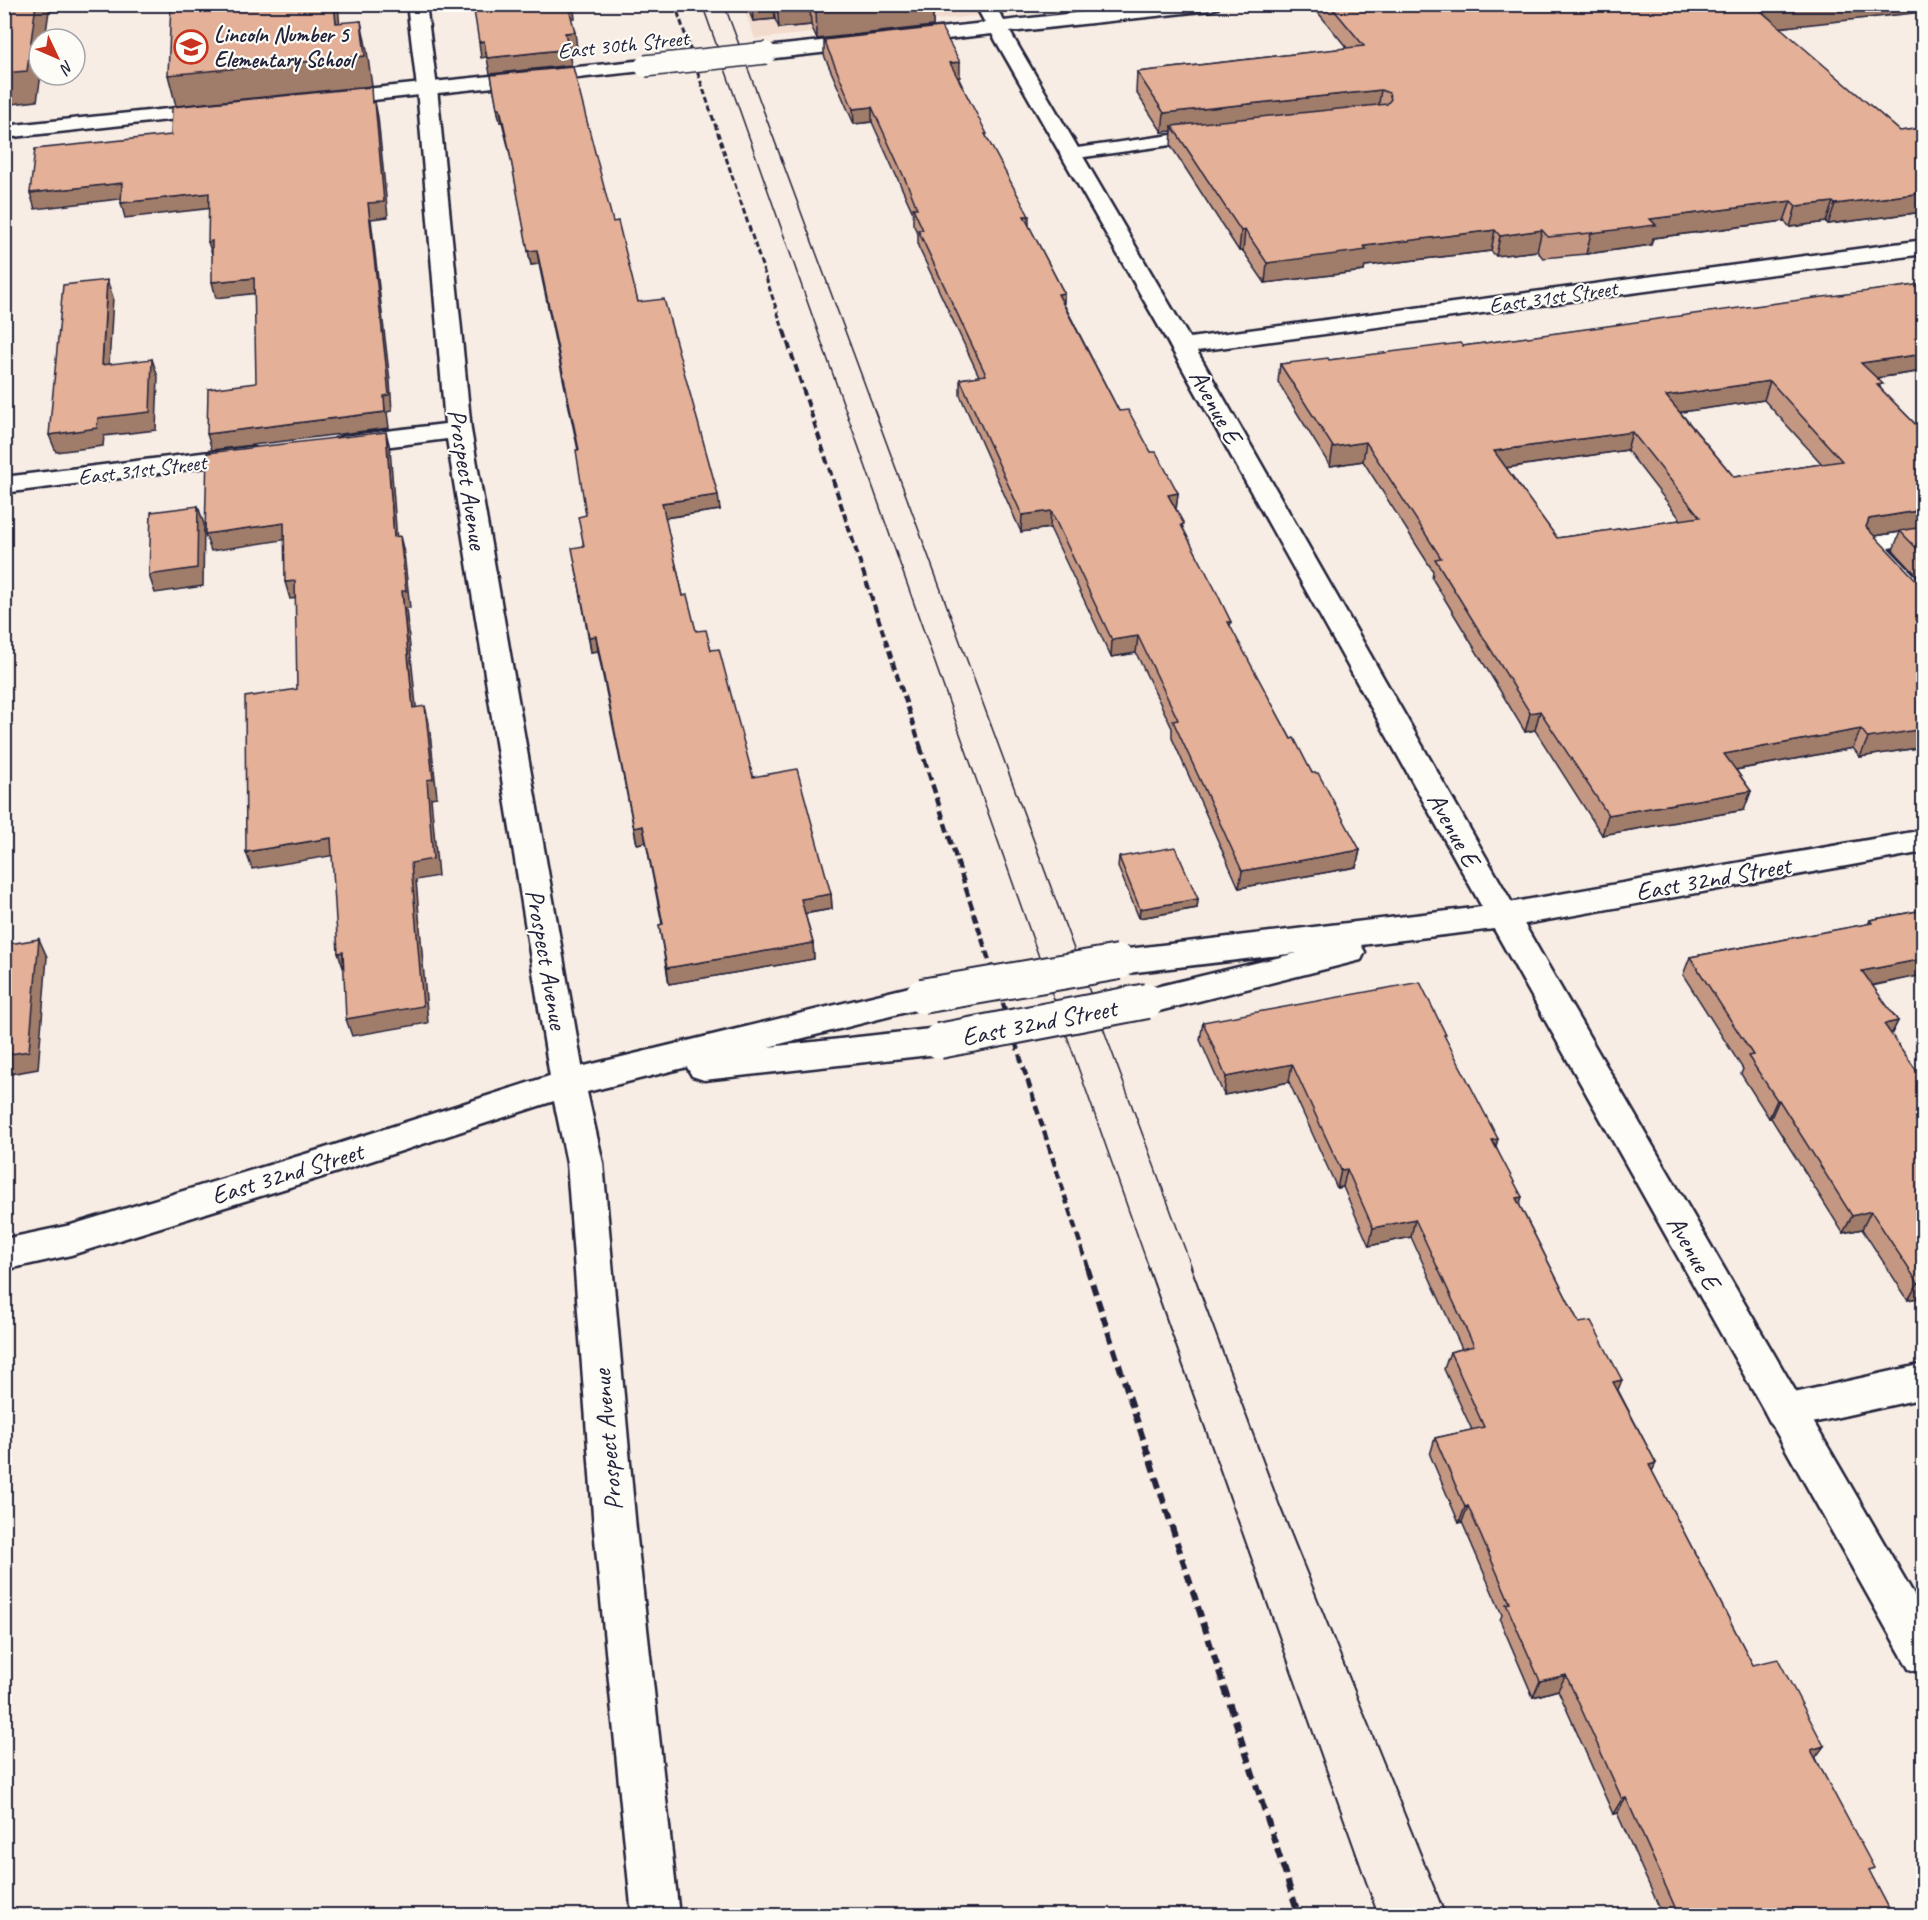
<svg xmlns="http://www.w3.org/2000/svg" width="1928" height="1920" font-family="Caveat,sans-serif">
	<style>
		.built { fill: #f2dbcd }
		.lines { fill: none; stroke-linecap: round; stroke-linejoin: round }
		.lane-casing { stroke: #22223b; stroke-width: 5 }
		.street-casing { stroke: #22223b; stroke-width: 5 }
		.secondary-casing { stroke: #22223b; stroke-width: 5 }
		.lane { fill: #fdfcf7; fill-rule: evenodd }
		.street { fill: #fdfcf7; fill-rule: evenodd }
		.secondary { fill: #fdfcf7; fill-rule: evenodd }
		.tram-far1 { stroke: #22223b; stroke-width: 1.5 }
		.tram { stroke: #22223b; stroke-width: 2 }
		.rail-far3 { stroke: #22223b; stroke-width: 3; stroke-dasharray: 6 3; stroke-linecap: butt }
		.rail-far2 { stroke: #22223b; stroke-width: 4; stroke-dasharray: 8 4; stroke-linecap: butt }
		.rail-far1 { stroke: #22223b; stroke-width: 4.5; stroke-dasharray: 9 4.5; stroke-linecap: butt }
		.rail { stroke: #22223b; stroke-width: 6; stroke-dasharray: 11 6; stroke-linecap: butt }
		.secondary-bridge-far1-casing { stroke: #22223b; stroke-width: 24; stroke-linecap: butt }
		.secondary-bridge-casing { stroke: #22223b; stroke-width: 38; stroke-linecap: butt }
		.secondary-bridge-far1 { stroke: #fdfcf7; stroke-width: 21 }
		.secondary-bridge { stroke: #fdfcf7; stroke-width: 34 }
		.wall { fill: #c49782; stroke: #22223b; stroke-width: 1.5; fill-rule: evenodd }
		.shaded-wall { fill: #a07b6a; stroke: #22223b; stroke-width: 1.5 }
		.building { fill: #e4b097; stroke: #22223b; stroke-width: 1.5; fill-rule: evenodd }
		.labels { text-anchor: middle; stroke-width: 4.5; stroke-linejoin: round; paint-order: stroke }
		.far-poi-label { font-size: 22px; font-weight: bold; fill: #22223b; stroke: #fdfcf7; text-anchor: start }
		.far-street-label { font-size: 22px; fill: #22223b; stroke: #fdfcf7 }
		.street-label { font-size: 26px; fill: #22223b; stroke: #fdfcf7 }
	</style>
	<rect width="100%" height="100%" fill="#f8ede4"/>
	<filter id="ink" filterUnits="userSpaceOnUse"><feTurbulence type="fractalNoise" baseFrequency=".0167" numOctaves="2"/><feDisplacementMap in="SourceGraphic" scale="12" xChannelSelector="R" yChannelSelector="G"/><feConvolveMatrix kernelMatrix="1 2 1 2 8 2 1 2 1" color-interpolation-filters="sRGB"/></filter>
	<g filter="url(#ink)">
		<!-- built -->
		<path class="built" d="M742,5H1081L755,39Z"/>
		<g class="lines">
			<defs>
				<g id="lane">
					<path d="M1208,130L1214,131L1217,135L1214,139L1070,159L1064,158L1061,154L1064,150L1070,149Z"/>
					<path d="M1924,529V543L1888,548L1924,585V606L1916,604L1861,544L1864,539L1872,537Z"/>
				</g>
				<g id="street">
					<path d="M407,4H426L437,88L471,430L585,1083L580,1092L568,1096L556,1092L551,1083L447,439L344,452L335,449L331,444L335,439L344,436L445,424L417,88Z"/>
					<path d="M1924,240V254L1182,353L1173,351L1170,346L1173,341L1182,339Z"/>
					<path d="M251,447L260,450L264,455L260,460L4,493V477Z"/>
					<path d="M1924,830V852L1503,928L1492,924L1487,916L1492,908L1503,904Z"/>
					<path d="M1924,1364V1398L1785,1429L1771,1424L1765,1412L1771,1400L1785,1395Z"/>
				</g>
				<g id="secondary">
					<path d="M975,4H994L1004,21L1154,4H1220L1218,8L1211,10L1010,32L1194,346L1543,957L1924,1612V1674L1909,1669L1494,929L1361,945L1365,952L1361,960L1147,1014L1135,1010L1130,1001L1135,992L1297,953L1119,974L1107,971L1102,962L1107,953L1119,950L1482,907L1170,346L992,34L766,59L759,57L756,53L759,49L766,47L985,23Z"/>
					<path d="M645,60L652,62L655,66L652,70L327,105L320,103L317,99L320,95L327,93Z"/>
					<path d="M216,104L223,106L226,110L223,114L4,138V126Z"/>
					<path d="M922,984L934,987L939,996L934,1005L768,1047L939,1028L951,1032L956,1041L951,1050L939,1054L704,1080L692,1076L687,1067L587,1092L603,1163L636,1529L679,1916H632L594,1529L567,1163L554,1101L322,1177L71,1255L4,1270V1239L71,1225L322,1149L568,1070Z"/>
				</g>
			</defs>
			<!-- lane casing -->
			<use href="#lane" class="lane-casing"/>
			<!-- street casing -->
			<use href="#street" class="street-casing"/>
			<!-- secondary casing -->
			<use href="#secondary" class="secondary-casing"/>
			<!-- lane -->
			<use href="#lane" class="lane"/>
			<!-- street -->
			<use href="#street" class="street"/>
			<!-- secondary -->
			<use href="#secondary" class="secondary"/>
			<!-- tram-far1 -->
			<g class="tram-far1">
				<path d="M702,4L1149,1268"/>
				<path d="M724,4L1192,1268"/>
			</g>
			<!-- tram -->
			<g class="tram">
				<path d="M1148,1267L1378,1916"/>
				<path d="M1191,1267L1280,1506L1446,1916"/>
			</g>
			<!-- rail-far3 -->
			<path class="rail-far3" d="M675,4L784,332"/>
			<!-- rail-far2 -->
			<path class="rail-far2" d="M784,331L921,748"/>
			<!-- rail-far1 -->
			<path class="rail-far1" d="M920,746L1088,1268"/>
			<!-- rail -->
			<path class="rail" d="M1087,1267L1299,1916"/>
			<defs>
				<path id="secondary-bridge-far1" d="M645,66L766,53"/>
				<g id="secondary-bridge">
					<path d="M922,996L1119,962"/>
					<path d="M939,1041L1147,1001"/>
				</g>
			</defs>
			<!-- secondary-bridge-far1 casing -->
			<use href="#secondary-bridge-far1" class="secondary-bridge-far1-casing"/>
			<!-- secondary-bridge casing -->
			<use href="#secondary-bridge" class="secondary-bridge-casing"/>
			<!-- secondary-bridge-far1 -->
			<use href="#secondary-bridge-far1" class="secondary-bridge-far1"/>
			<!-- secondary-bridge -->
			<use href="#secondary-bridge" class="secondary-bridge"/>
		</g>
		<!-- wall -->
		<g class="wall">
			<path d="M746,4H933V26L817,39L811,25L779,28L775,19L753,21Z"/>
			<path d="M1311,4H1923L1780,28L1900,131L1923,128V212L1828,224L1826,222L1790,227L1784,221L1653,238L1651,245L1586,254L1543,258L1537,251L1496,256L1491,251L1365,266L1364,271L1265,283L1243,251H1239L1171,146L1172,131L1162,132L1136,92L1137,72L1347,48Z"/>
			<path d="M824,40L960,77H958L1029,226L1064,293V304L1119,411L1151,452L1178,493L1176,509L1184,530L1231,622L1230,627L1291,739L1360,850L1356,867L1239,888L1172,738V728L1136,653L1111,657L1050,528L1021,532L960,395V379L979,376L918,246V234L913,224V213L872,122L854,124L824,55Z"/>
			<path d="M491,75L613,222L638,302L720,510L665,518L683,596L696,631L711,650L753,777L831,894L832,909L805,914L813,943L814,959L669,984L659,925L662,924L646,842L637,844L598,651L591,652L575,563L583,546L586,515L578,450L539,264L531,265L511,158L502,122H500Z"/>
			<path d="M1923,284V371L1877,378L1881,389L1923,432V582L1893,550L1900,532L1875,536L1923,747L1860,757L1853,748L1736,770L1751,791L1744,810L1602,835L1535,730L1525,732L1432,578L1433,571L1363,461L1330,466L1278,382L1280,364L1329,360L1463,346ZM1764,400L1822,464L1734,477L1680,412ZM1627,450L1681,520L1557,538L1506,468Z"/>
			<path d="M1119,857L1198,899L1197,908L1139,918L1118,867Z"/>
			<path d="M1923,910V975L1872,986L1898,1021L1891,1035L1923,1080V1297L1908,1300L1862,1229L1843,1233L1771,1118H1769L1741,1074L1743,1069L1683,975L1690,957L1868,924L1870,920Z"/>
			<path d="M1203,1022L1445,1038L1496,1147L1519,1204L1579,1323L1618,1390L1656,1463L1652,1471L1753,1665L1816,1758L1870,1873L1893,1916H1663L1617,1813L1613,1814L1558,1690L1533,1697L1500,1620L1502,1615L1462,1522L1459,1523L1430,1455L1435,1438L1472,1430L1444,1369L1450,1352L1462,1349L1411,1237L1369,1246L1343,1187L1337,1188L1289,1082L1224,1095L1200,1040Z"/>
		</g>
		<!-- shaded-wall -->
		<g class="shaded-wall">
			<path d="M36,4H119L49,11L45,39H39V75H41L37,101L4,105V73Z"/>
			<path d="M334,4H338L342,53L336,23Z"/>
			<path d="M567,4H573L575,18H569Z"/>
			<path d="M752,4H774L775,19L753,21Z"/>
			<path d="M777,4H810L811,25L779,28Z"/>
			<path d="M861,4H933V26L817,39L816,9Z"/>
			<path d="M1826,4H1923V12L1756,30L1761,11Z"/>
			<path d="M361,21L367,51L372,86L176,106L168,75Z"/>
			<path d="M575,32L577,48L567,49L565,33Z"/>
			<path d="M484,41L487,57L481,58L479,42Z"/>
			<path d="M569,49L571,65L490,74L487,58Z"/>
			<path d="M960,62V77L950,78V63Z"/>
			<path d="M1381,90L1378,110L1172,126V131L1162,132L1164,113Z"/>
			<path d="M375,102L378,117L388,217L371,219L390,381L392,411L387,412L389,428L212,450L207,434L385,412L368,203Z"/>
			<path d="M872,107V122L854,124L853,109Z"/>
			<path d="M497,108H500L502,122H500Z"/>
			<path d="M122,183L127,198L35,209L30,193Z"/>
			<path d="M209,193L213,208L125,218L121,203Z"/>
			<path d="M1923,193V212L1828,224L1835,204Z"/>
			<path d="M1791,201L1784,221L1653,238L1651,245L1586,254L1591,233L1650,219Z"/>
			<path d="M1833,202L1826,222L1790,227L1796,206Z"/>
			<path d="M1024,216H1029V231Z"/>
			<path d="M1245,230L1243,251H1239L1241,231Z"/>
			<path d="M1495,230L1491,251L1365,266L1364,271L1265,283L1267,263L1364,246Z"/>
			<path d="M1542,230L1537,251L1496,256L1500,236Z"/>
			<path d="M212,241L213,257L208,242Z"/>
			<path d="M537,250L539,264L531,265L528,251Z"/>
			<path d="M254,278L258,293L216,298L212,282Z"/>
			<path d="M107,280L113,297L108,383L102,365Z"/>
			<path d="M1064,293L1063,309L1058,294Z"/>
			<path d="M1923,354V371L1855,381L1861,363Z"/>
			<path d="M152,359L158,377L156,430L104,436L103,446L56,452L49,435L98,418Z"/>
			<path d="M1770,381L1764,400L1661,415L1666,396Z"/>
			<path d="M386,432L390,448L398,554L394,537Z"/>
			<path d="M1632,432L1627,450L1490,470L1494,451Z"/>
			<path d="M1366,442L1363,461L1330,466L1333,447Z"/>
			<path d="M1178,493L1176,510L1168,495Z"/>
			<path d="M718,495L720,510L663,518L662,503Z"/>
			<path d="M198,506L204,524L203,586L155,593L149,575Z"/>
			<path d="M1923,510V528L1862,538L1869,519Z"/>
			<path d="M1051,511L1050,528L1021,532L1022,515Z"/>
			<path d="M284,523L289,539L211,551L205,534Z"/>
			<path d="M400,536L404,553L410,608H406L418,725L413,708L402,591Z"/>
			<path d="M295,581L299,598L290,599L285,582Z"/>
			<path d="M596,636L598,651L591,652L589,637Z"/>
			<path d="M1138,636L1136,653L1111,657L1112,640Z"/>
			<path d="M425,706L429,723L437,797L431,798L438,876L416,880L428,1023L352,1036L346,1019L411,863L427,780Z"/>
			<path d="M1540,711L1535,730L1525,732L1530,713Z"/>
			<path d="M1923,723V747L1860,757L1868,738Z"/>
			<path d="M1861,729L1853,748L1718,773L1724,754Z"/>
			<path d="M1751,791L1744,810L1602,835L1608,815Z"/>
			<path d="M643,826L646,842L637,844L634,828Z"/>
			<path d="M331,838L336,855L252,869L246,852Z"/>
			<path d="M1360,850L1356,867L1239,888L1242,871Z"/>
			<path d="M831,894L832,909L802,914L801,899Z"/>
			<path d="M1198,899L1197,908L1139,918L1140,909Z"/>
			<path d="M39,939L47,957L38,1069L4,1075V1055Z"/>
			<path d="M813,943L814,959L669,984L667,968Z"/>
			<path d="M343,952L344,970L338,953Z"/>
			<path d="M1923,959V975L1854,989L1862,971Z"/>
			<path d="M1898,1021L1889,1039L1884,1024Z"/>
			<path d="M1292,1064L1289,1082L1224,1095L1226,1077Z"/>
			<path d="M1777,1100H1779L1771,1118H1769Z"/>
			<path d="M1498,1139L1493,1157L1492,1140Z"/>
			<path d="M1347,1169L1343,1187L1337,1188L1341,1170Z"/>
			<path d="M1522,1197L1516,1215V1198Z"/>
			<path d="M1871,1211L1862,1229L1843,1233L1852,1216Z"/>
			<path d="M1415,1219L1411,1237L1369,1246L1373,1228Z"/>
			<path d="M1923,1282V1297L1908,1300L1918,1283Z"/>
			<path d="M1622,1380L1615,1397L1613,1382Z"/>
			<path d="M1656,1463L1648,1480L1649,1465Z"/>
			<path d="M1468,1506L1462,1522L1459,1523L1465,1507Z"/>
			<path d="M1566,1675L1558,1690L1533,1697L1540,1681Z"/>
			<path d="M1824,1746L1813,1761L1811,1750Z"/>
			<path d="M1626,1798L1617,1813L1613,1814L1622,1799Z"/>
		</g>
		<!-- building -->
		<g class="building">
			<path d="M4,4H36L27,71L4,73Z"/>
			<path d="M171,4H334L336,23L361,21L365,56L168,75Z"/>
			<path d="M473,4H568L575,32L565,33L569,49L487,58L484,41L479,42Z"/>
			<path d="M814,4H861L816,9Z"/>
			<path d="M1329,4H1826L1761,11L1900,131L1923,128V193L1835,204L1833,202L1796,206L1791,201L1650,219L1656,225L1591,233L1548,237L1542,230L1500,236L1495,230L1364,246L1367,250L1267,263L1245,230L1241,231L1172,126L1387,104L1391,99L1389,93L1381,90L1164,113L1137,72L1364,46Z"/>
			<path d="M941,27L960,62L950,63L987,134H985L1029,216H1024L1064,293L1058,294L1119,411L1128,410L1151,452H1156L1178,493L1168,495L1184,524L1181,525L1215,589L1231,622H1228L1291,739L1294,738L1312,773H1318L1360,850L1242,871L1173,721L1178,720L1138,636L1112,640L1051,511L1022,515L960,379L986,375L918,230H923L913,208H917L909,188L872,107L853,109L824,40Z"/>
			<path d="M573,67L613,222L618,221L638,302L664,299L718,495L662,503L683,596L687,595L696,631L706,630L711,650L719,649L753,777L797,769L831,894L801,899L813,943L667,968L659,925L663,924L643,826L634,828L596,636L589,637L572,548L584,546L578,517L586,515L576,450H579L537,250L528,251L508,144L500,108H497L491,75Z"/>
			<path d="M371,87L372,103L375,102L384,202L368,203L386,365L389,395L384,396L385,412L207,434L208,389L256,383L254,278L212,282V241L208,242L209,193L121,203L122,183L30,193L35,149L171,135L172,107Z"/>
			<path d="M107,280L102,365L152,359L150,412L98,418L97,428L49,435L63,285Z"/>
			<path d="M1923,284V354L1861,363L1883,384L1877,385L1923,432V510L1869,519L1866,527L1922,586L1923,587V729L1868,738L1861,729L1724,754L1751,791L1608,815L1540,711L1530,713L1435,559L1441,558L1366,442L1333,447L1280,364L1328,358L1329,360L1460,343L1463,346L1701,313ZM1770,381L1842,461L1734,477L1666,396ZM1632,432L1700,517L1557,538L1494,451Z"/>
			<path d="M386,432L394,537L400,536L406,591H402L413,708L425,706L433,779L427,780L433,859L411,863L423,1006L346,1019L343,952L338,953L331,838L246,852L245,697L297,689L295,581L285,582L284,523L205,534L207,453Z"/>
			<path d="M198,506L197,568L149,575L151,512Z"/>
			<path d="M1923,527V555L1900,531Z"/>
			<path d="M1175,847L1198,899L1140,909L1119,857Z"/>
			<path d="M1923,910V959L1862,971L1898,1021L1884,1024L1923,1080V1282L1918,1283L1871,1211L1852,1216L1779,1100H1777L1748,1056L1753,1055L1690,957L1872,923L1870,920Z"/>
			<path d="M39,939L29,1051L4,1055V945Z"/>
			<path d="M1420,982L1446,1035H1444L1498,1139L1492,1140L1522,1197L1516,1198L1579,1323L1591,1321L1622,1380L1613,1382L1656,1463L1649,1465L1753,1665L1778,1659L1824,1746L1811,1750L1874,1868L1869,1870L1893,1916H1679L1626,1798L1622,1799L1566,1675L1540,1681L1506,1604L1510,1603L1468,1506L1465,1507L1435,1438L1484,1427L1450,1352L1474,1346L1415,1219L1373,1228L1347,1169L1341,1170L1292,1064L1226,1077L1203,1022Z"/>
		</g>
	</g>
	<!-- icons -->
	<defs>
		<symbol id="school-ring" viewBox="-11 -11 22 22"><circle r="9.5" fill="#fdfcf7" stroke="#c8321e" stroke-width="1.5"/><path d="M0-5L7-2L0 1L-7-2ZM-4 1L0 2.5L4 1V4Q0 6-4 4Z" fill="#c8321e"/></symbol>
	</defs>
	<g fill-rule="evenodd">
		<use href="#school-ring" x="172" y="28" width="38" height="38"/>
	</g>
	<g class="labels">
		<!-- far-poi labels -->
		<g class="far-poi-label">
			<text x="214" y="42">Lincoln Number 5<tspan x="214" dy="25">Elementary School</tspan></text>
		</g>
		<!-- far-street labels -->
		<g class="far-street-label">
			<text transform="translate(623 44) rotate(-6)" y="8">East 30th Street</text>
			<text transform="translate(1553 296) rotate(-8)" y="8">East 31st Street</text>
			<text transform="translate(142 469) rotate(-7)" y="8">East 31st Street</text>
		</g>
		<!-- street labels -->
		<g class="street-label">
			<text transform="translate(1216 406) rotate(61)" y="9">Avenue E</text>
			<text transform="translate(468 479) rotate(81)" y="9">Prospect Avenue</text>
			<text transform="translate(1454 829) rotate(61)" y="9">Avenue E</text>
			<text transform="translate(1713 878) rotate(-10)" y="9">East 32nd Street</text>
			<text transform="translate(547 959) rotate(80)" y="9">Prospect Avenue</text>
			<text transform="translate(1039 1022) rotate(-11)" y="9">East 32nd Street</text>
			<text transform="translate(287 1173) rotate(-17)" y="9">East 32nd Street</text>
			<text transform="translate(1694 1252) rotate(60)" y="9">Avenue E</text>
			<text transform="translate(607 1440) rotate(-95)" y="9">Prospect Avenue</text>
		</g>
	</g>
	<!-- margin -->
	<rect width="1928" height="1920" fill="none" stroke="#fdfcf7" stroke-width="24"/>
	<rect x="12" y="12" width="1904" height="1896" fill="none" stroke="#22223b" stroke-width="2" filter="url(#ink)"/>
	<!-- north arrow -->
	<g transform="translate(57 57) rotate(134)"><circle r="28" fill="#fdfcf7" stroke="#a5a5ac" stroke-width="1.5"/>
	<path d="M0-4.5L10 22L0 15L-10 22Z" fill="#c8321e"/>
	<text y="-9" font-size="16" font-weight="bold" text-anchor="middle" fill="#22223b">N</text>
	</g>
</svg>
